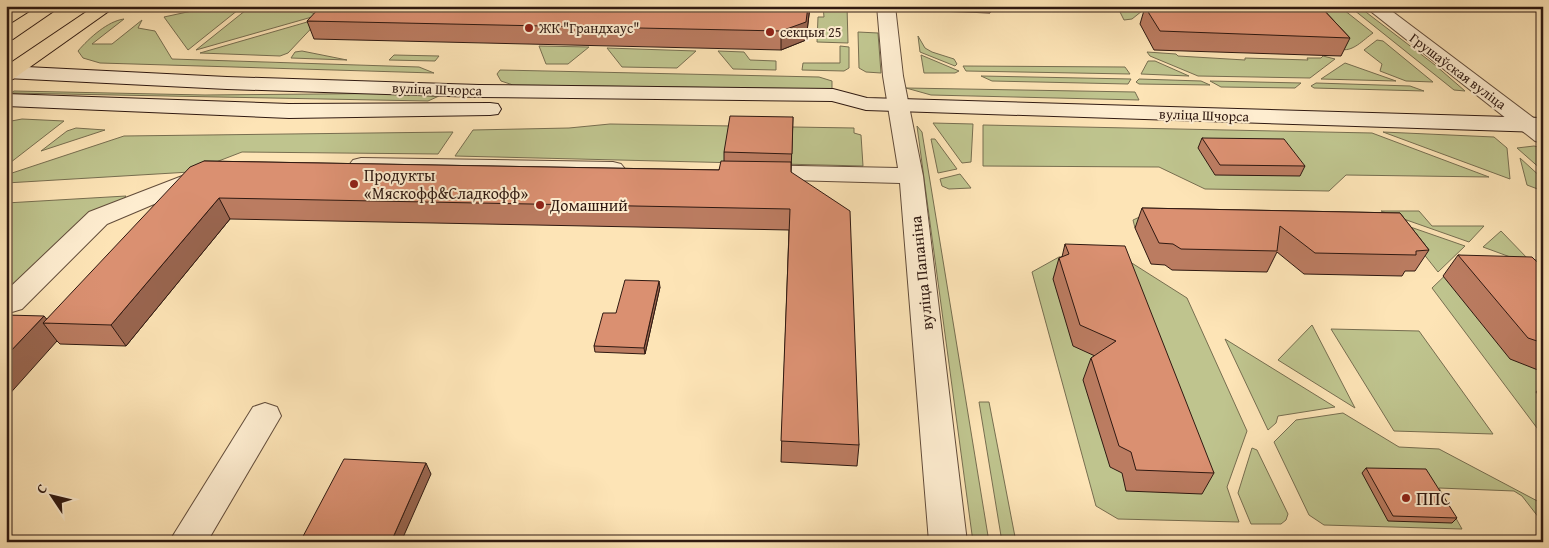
<svg xmlns="http://www.w3.org/2000/svg" width="1549" height="548" font-family="'Gentium Book Plus',serif">
	<style>
		.green { fill: #bfc48e; stroke: #776e50 }
		.lines { fill: none; stroke-linecap: round; stroke-linejoin: round }
		.street-casing { stroke: #624c3a; stroke-width: 2 }
		.secondary-casing { stroke: #2f1911; stroke-width: 2 }
		.primary-casing { stroke: #2f1911; stroke-width: 2 }
		.street { fill: #feedd0; fill-rule: evenodd }
		.secondary { fill: #feedd0; fill-rule: evenodd }
		.primary { fill: #fde4b6; fill-rule: evenodd }
		.wall { fill: #bb7c61; stroke: #2f1911 }
		.shaded-wall { fill: #99654f; stroke: #2f1911 }
		.building { fill: #da9071; stroke: #2f1911 }
		.poi-dot { fill: #8f2418; stroke: #feedd0; stroke-width: 2 }
		.labels { text-anchor: middle; stroke-width: 4; stroke-linejoin: round; paint-order: stroke }
		.far-poi-label { font-size: 14px; fill: #2f1911; stroke: #feedd0; text-anchor: start }
		.far-street-label { font-size: 14px; fill: #2f1911; stroke: #feedd0 }
		.poi-label { font-size: 16px; fill: #2f1911; stroke: #feedd0; text-anchor: start }
		.street-label { font-size: 16px; fill: #2f1911; stroke: #feedd0 }
		.near-poi-label { font-size: 19px; fill: #2f1911; stroke: #feedd0; text-anchor: start }
	</style>
	<rect width="100%" height="100%" fill="#fde4b6"/>
	<filter id="stains"><feTurbulence type="fractalNoise" baseFrequency=".004" numOctaves="4"/><feColorMatrix values="0 0 0 0 .2 0 0 0 0 .09 0 0 0 0 .02 0 0 0 .5 -.17"/></filter>
	<radialGradient id="worn" r=".72"><stop offset=".6" stop-color="#630" stop-opacity="0"/><stop offset="1" stop-color="#630" stop-opacity=".3"/></radialGradient>
	<!-- green -->
	<g class="green">
		<path d="M215,6H243L188,50L164,17Z"/>
		<path d="M251,6H291L319,15L196,50Z"/>
		<path d="M823,6H847L848,43L817,42L818,17H824Z"/>
		<path d="M1117,6H1140L1142,11L1132,19L1124,20Z"/>
		<path d="M1300,6H1339L1373,33C1363,40 1352,53 1340,49Z"/>
		<path d="M1349,6H1358L1435,65L1465,91L1454,90Z"/>
		<path d="M321,18L288,53L280,56L200,53Z"/>
		<path d="M124,19L92,44H112L142,20L138,28L155,31L172,59L419,67L434,73L100,63L83,58L78,51C89,38 108,21 124,19Z"/>
		<path d="M858,32L878,33L881,73L866,72L859,68Z"/>
		<path d="M918,36L925,48L932,52L954,59L957,64L955,66L920,52Z"/>
		<path d="M1377,40L1383,41L1433,82L1406,81L1380,71L1382,64L1364,50Z"/>
		<path d="M539,46L589,47L568,64H546Z"/>
		<path d="M840,46L849,47V68L844,71L802,70L803,63H840Z"/>
		<path d="M607,48L696,51L677,68L622,67Z"/>
		<path d="M302,51L347,60L291,58L295,52Z"/>
		<path d="M718,51L744,52L750,60L776,61V70L733,69Z"/>
		<path d="M1147,52L1176,54L1178,56L1245,60V58L1308,60L1307,58H1321L1323,56L1335,59L1310,78L1198,76L1150,56Z"/>
		<path d="M394,55L439,56L435,61L389,60Z"/>
		<path d="M921,55L959,71L955,73H924Z"/>
		<path d="M1148,61H1155L1189,76L1141,74Z"/>
		<path d="M1345,63L1396,81L1321,79Z"/>
		<path d="M963,66L1125,67L1130,74L966,71Z"/>
		<path d="M500,70L819,77L832,81V89L513,85L501,81L497,74Z"/>
		<path d="M981,76L1131,79L1128,84L992,81Z"/>
		<path d="M1139,79L1201,81L1210,85L1139,84L1136,82Z"/>
		<path d="M1210,81L1301,83L1295,88L1221,87Z"/>
		<path d="M1316,83L1410,86L1424,91L1314,88L1311,86Z"/>
		<path d="M906,88L1135,92L1139,100L931,95Z"/>
		<path d="M14,91L205,95L434,93L439,96L428,101L11,93Z"/>
		<path d="M22,119L64,121L6,166V122Z"/>
		<path d="M933,123L973,124L971,162L962,163Z"/>
		<path d="M610,124L854,128V133L861,135L863,166L455,156L473,130L569,128Z"/>
		<path d="M983,125L1372,133L1489,177L1346,175L1329,191L1205,189L1159,167L983,166Z"/>
		<path d="M917,126L922,132L989,542H973Z"/>
		<path d="M76,128L105,130L41,151L67,131Z"/>
		<path d="M453,132L438,154L242,152L190,172L6,183V175L124,136Z"/>
		<path d="M1383,132L1494,137L1507,148L1510,179Z"/>
		<path d="M931,139H935L957,169L938,173Z"/>
		<path d="M1534,146L1543,148V171L1517,148Z"/>
		<path d="M1520,158L1543,179V191L1527,185Z"/>
		<path d="M960,174L971,188L949,189L942,186L940,179Z"/>
		<path d="M126,196L118,205L6,299V203Z"/>
		<path d="M1155,210L1373,214L1465,246L1438,272L1408,234L1135,228L1133,220Z"/>
		<path d="M1381,211H1419L1432,226H1484L1469,242Z"/>
		<path d="M1501,231L1529,260H1543V269L1483,247Z"/>
		<path d="M1109,253L1127,260L1187,298L1247,431L1227,487L1239,522L1118,519L1096,506L1032,272L1059,257Z"/>
		<path d="M1456,265L1543,276V436L1432,288Z"/>
		<path d="M1312,325L1355,408L1278,360Z"/>
		<path d="M1331,329L1419,331L1493,434L1394,431Z"/>
		<path d="M1225,339L1335,407L1278,416L1276,423L1268,430Z"/>
		<path d="M979,402H989L1016,542H1002Z"/>
		<path d="M1343,413L1399,447L1439,449L1543,504V523L1522,496L1514,491L1439,488L1462,529L1324,525L1309,515L1274,442L1296,420Z"/>
		<path d="M1252,448L1257,450L1288,514L1286,520L1281,524H1251L1238,493Z"/>
	</g>
	<g class="lines">
		<defs>
			<g id="street">
				<path d="M877,6H895L903,76L923,176L967,542H929L900,183L756,179L748,177L744,172L748,167L756,165L898,168L883,76Z"/>
				<path d="M1364,6H1385L1543,125V143L1535,141Z"/>
				<path d="M361,158L613,162L621,164L625,169L621,174L613,176L361,172L353,170L349,165L353,160Z"/>
				<path d="M203,168L211,170L215,175L211,180L107,224L22,309L12,312L6,310V291L89,212Z"/>
				<path d="M265,403L277,407L281,416L207,542H169L253,407Z"/>
			</g>
			<g id="secondary">
				<path d="M6,66L227,77L479,85L833,89L867,98L1543,118V132L866,110L832,101L479,97L227,89L6,78Z"/>
				<path d="M6,94L289,104L490,103L498,104L501,109L498,114L490,115L289,118L6,106Z"/>
			</g>
			<g id="primary">
				<path d="M39,6H61L13,39L6,41V27Z"/>
				<path d="M95,6H116L13,79L6,81V66Z"/>
			</g>
		</defs>
		<!-- street casing -->
		<use href="#street" class="street-casing"/>
		<!-- secondary casing -->
		<use href="#secondary" class="secondary-casing"/>
		<!-- primary casing -->
		<use href="#primary" class="primary-casing"/>
		<!-- street -->
		<use href="#street" class="street"/>
		<!-- secondary -->
		<use href="#secondary" class="secondary"/>
		<!-- primary -->
		<use href="#primary" class="primary"/>
	</g>
	<!-- wall -->
	<g class="wall">
		<path d="M761,6H810L806,40L781,50L314,39L307,21Z"/>
		<path d="M936,6H992L990,13L937,11Z"/>
		<path d="M1244,6H1320L1350,38L1341,56L1154,50L1140,24L1145,7L1246,9Z"/>
		<path d="M793,117L791,172L859,445L857,466L781,462L789,230L230,219L126,346L60,344L57,341L6,315L47,319L204,161L719,170L724,161V152Z"/>
		<path d="M1202,138L1305,166L1300,176L1215,175L1198,148Z"/>
		<path d="M1142,208L1400,213L1429,250L1415,271H1405L1402,276L1304,274L1277,252L1267,272L1172,270L1165,265L1151,264L1135,228Z"/>
		<path d="M1065,244L1214,473L1202,494L1126,491L1122,473L1110,467L1083,380L1091,358L1095,356L1073,346L1053,279L1059,258L1062,257Z"/>
		<path d="M1458,255L1543,268V372L1510,359L1443,276Z"/>
		<path d="M660,287L645,354L595,352L594,346L616,313Z"/>
		<path d="M1543,384V401L1536,392Z"/>
		<path d="M1366,468L1457,518L1452,523L1388,521L1362,473Z"/>
	</g>
	<!-- shaded-wall -->
	<g class="shaded-wall">
		<path d="M808,6H810L806,40L781,50V31Z"/>
		<path d="M219,198L230,219L126,346L111,325Z"/>
		<path d="M659,281L660,287L645,354L644,348Z"/>
		<path d="M44,316L50,323H43L57,341L6,398V356Z"/>
		<path d="M426,463L431,474L401,542H391Z"/>
	</g>
	<!-- building -->
	<g class="building">
		<path d="M321,6L761,7L808,6L806,22L781,31L307,21Z"/>
		<path d="M1265,6H1320L1350,38L1160,31L1145,7L1268,10Z"/>
		<path d="M730,116L793,117L792,154L724,152Z"/>
		<path d="M1202,138L1284,139L1305,166L1220,165Z"/>
		<path d="M204,161L719,170L721,161L791,162V172L850,211L859,445L781,441L790,209L219,198L111,325L43,323L190,167Z"/>
		<path d="M1142,208L1400,213L1429,250L1416,251V255L1315,253L1280,226L1277,251L1181,249L1173,244L1159,243Z"/>
		<path d="M1065,244L1125,246L1214,473L1136,470L1131,452L1119,446L1091,358L1116,341L1080,325L1059,258L1069,254Z"/>
		<path d="M1458,255L1532,257L1543,268V343L1528,338Z"/>
		<path d="M625,280L659,281L644,348L594,346L603,313H616Z"/>
		<path d="M6,315L44,316L6,356Z"/>
		<path d="M344,459L426,463L391,542H300Z"/>
		<path d="M1366,468L1426,469L1457,518L1393,516Z"/>
	</g>
	<!-- markers -->
	<g class="poi-dot">
		<circle cx="529" cy="28" r="5"/>
		<circle cx="770" cy="32" r="5"/>
		<circle cx="354" cy="184" r="5"/>
		<circle cx="540" cy="205" r="5"/>
		<circle cx="1406" cy="498" r="5"/>
	</g>
	<g class="labels">
		<!-- far-poi labels -->
		<g class="far-poi-label">
			<text x="539" y="33">ЖК "Грандхаус"</text>
			<text x="780" y="37">секцыя 25</text>
		</g>
		<!-- far-street labels -->
		<g class="far-street-label">
			<text transform="translate(1458 71) rotate(37)" y="5">Грушаўская вуліца</text>
			<text transform="translate(437 89) rotate(2)" y="5">вуліца Шчорса</text>
			<text transform="translate(1204 115) rotate(2)" y="5">вуліца Шчорса</text>
		</g>
		<!-- poi labels -->
		<g class="poi-label">
			<text x="364" y="181">Продукты<tspan x="364" dy="18">«Мяскофф&amp;Сладкофф»</tspan></text>
			<text x="550" y="211">Домашний</text>
		</g>
		<!-- street labels -->
		<g class="street-label">
			<text transform="translate(921 273) rotate(-96)" y="6">вуліца Папаніна</text>
		</g>
		<!-- near-poi labels -->
		<g class="near-poi-label">
			<text x="1416" y="505">ППС</text>
		</g>
	</g>
	<!-- margin -->
	<rect width="1549" height="548" fill="none" stroke="#fde4b6" stroke-width="25"/>
	<rect x="8" y="8" width="1534" height="533" fill="none" stroke="#2f1911" stroke-width="2.5"/>
	<rect x="12" y="12" width="1524" height="523" fill="none" stroke="#2f1911"/>
	<!-- north arrow -->
	<g transform="translate(52 496) rotate(305)" stroke="#feedd0" stroke-width="4" paint-order="stroke">
	<path d="M0-4L9 19L0 12L-9 19Z" fill="#2f1911"/>
	<text y="-8" font-size="14" font-weight="bold" text-anchor="middle" fill="#2f1911">С</text>
	</g>
	<rect width="100%" height="100%" filter="url(#stains)"/>
	<rect width="100%" height="100%" fill="url(#worn)"/>
</svg>
